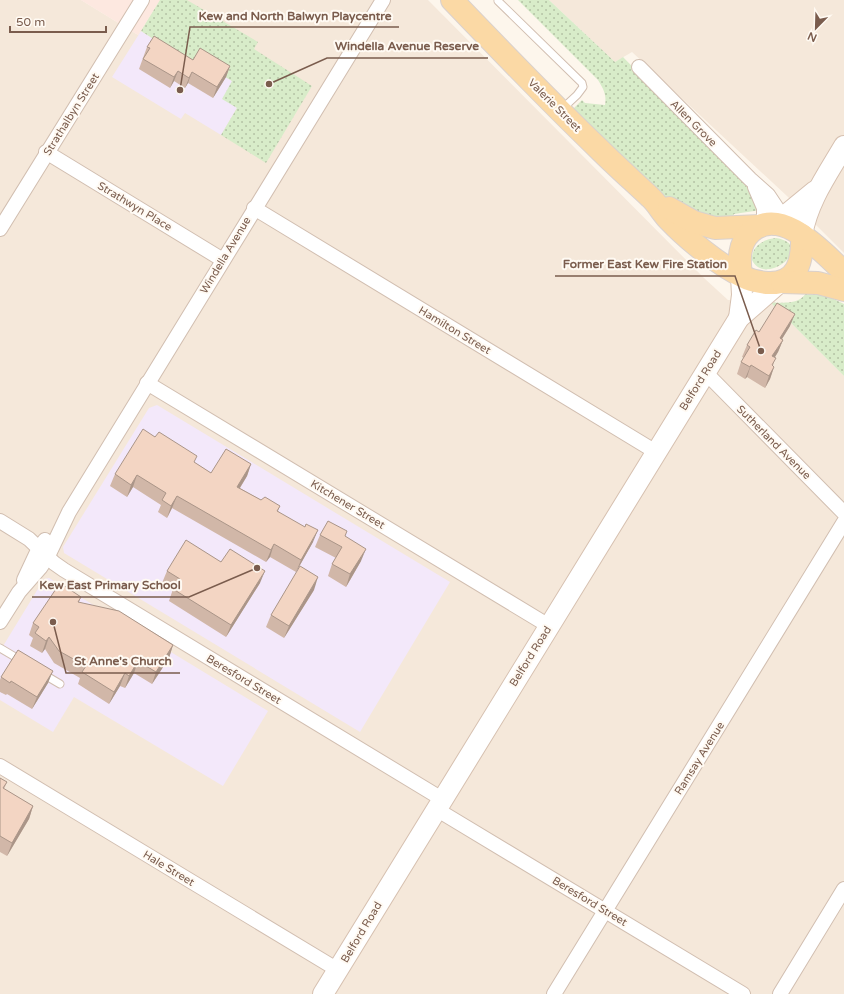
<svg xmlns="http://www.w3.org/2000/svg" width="844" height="994" font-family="'Varela Round',sans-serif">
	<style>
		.residential { fill: #f5e8da }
		.commercial { fill: #fde8e0 }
		.education { fill: #f3e8fa }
		.grass { fill: url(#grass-dots) }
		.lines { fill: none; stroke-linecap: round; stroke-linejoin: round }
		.lane-casing { stroke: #d1beb0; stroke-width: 9 }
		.street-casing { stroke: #d1beb0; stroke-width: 16 }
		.secondary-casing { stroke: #d6c0b0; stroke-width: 22 }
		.primary-casing { stroke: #dad1cd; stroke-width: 24 }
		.lane { stroke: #fff; stroke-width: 7 }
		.street { stroke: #fff; stroke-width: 14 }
		.secondary { stroke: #fff; stroke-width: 20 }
		.primary { stroke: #fbd9a5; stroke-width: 22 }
		.wall { fill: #d1b7a8 }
		.shaded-wall { fill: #aa9588 }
		.building { fill: #f3d5c3; stroke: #aa9588 }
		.labels { text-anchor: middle; stroke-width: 4; stroke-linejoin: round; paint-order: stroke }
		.street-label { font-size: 11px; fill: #7a5c4d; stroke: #fffaf3 }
		.leader { fill: none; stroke: #7a5c4d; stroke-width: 1.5 }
		.callout-dot { fill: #7a5c4d; stroke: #fffaf3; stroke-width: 1.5 }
		.callout-label { font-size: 12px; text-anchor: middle; font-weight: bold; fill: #7a5c4d; stroke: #fffaf3; stroke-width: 4; stroke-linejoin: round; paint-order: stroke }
	</style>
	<defs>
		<pattern id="grass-dots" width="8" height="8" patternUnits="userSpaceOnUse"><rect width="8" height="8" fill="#d8ecc9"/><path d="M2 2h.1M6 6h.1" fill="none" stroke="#b4c2a5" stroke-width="1.8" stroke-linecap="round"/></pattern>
	</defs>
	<rect width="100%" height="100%" fill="#fdf6ec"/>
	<!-- residential -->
	<g class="residential">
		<path d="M0,0H81L138,35L160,0H428L704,278L728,300L771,303L844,376V994H0Z"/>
		<path d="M549,0H844V253L787,196L632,52L615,62Z"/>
	</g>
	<!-- commercial -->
	<path class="commercial" d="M81,0H160L138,35Z"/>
	<!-- education -->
	<g class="education">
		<path d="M141,31L182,57L196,58L232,81L237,108L221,135L185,113L181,119L112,77Z"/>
		<path d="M157,405L450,582L360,732L64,553L63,547L149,408Z"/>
		<path d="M49,578L268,711L223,786L74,697L53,732L0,700V651L44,579Z"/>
	</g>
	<!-- grass -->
	<g class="grass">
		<path d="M160,0H187L258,42L254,49L312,86L266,163L221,135L237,108L222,99L232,81L196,59L191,66L182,57L141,31Z"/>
		<path d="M518,0H549L615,62L623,57L734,171C745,184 754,195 761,210L734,214L731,218L725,222L671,202L572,110L582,100L585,103L605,105C607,95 603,88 598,80Z"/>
		<path d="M776,238C818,245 765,288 752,260C751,246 764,239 776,238Z"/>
		<path d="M817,291L844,304V376L771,303C783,302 799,305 806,293Z"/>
	</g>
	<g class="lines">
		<defs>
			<g id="lane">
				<path d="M498,1L582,83L583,87L577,95L562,109"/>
				<path d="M0,648L22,661"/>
				<path d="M43,674L60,684"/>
			</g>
			<g id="street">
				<path d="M639,67L750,179L768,195L778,210L776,225"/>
				<path d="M46,152L223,260"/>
				<path d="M755,187L764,208V225"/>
				<path d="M254,208L656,452"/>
				<path d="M0,229L142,0"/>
				<path d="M705,372L844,513"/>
				<path d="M147,383L549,626"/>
				<path d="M0,521L29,539L54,563L64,570L442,799"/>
				<path d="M24,580L39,548L45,540"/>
				<path d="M0,622L19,592L40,568L48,556L69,512L383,0"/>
				<path d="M0,766L338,970"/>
				<path d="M436,809L743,994"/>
				<path d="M554,994L844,522"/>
				<path d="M780,994L844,889"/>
			</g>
			<g id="secondary">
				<path d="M776,225L787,214L815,191"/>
				<path d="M802,235C808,201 827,175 844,146"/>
				<path d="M739,318L742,295L741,276"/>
				<path d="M323,994L739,318L779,283"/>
			</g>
			<g id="primary">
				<path d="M452,0C500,50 549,101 599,149C615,165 633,181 650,197C657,203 662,213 669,220C687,239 720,266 744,277C751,281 759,282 767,283C798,285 803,260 802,235"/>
				<path d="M669,208L694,222L715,228L760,226"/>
				<path d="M741,275C739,260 738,244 751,232C781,204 823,253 844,272"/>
				<path d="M782,282L818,283L844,290"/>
			</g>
		</defs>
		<!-- lane casing -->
		<use href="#lane" class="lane-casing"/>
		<!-- street casing -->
		<use href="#street" class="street-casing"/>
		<!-- secondary casing -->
		<use href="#secondary" class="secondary-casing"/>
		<!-- primary casing -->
		<use href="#primary" class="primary-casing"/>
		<!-- lane -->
		<use href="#lane" class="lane"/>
		<!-- street -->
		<use href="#street" class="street"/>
		<!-- secondary -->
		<use href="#secondary" class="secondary"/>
		<!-- primary -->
		<use href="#primary" class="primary"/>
	</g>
	<!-- wall -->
	<g class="wall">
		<path d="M147,47L193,60L230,66L226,77L213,98L188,83L185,88L174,81L170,88L139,69Z"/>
		<path d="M790,326L782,339L783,340L778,352L775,357L773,366L774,367L770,379L765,388L747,377L745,379L737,374L741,362L744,358L742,357L747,345L759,332Z"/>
		<path d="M194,462L211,473L251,464L247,476L240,488L261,500L280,506L278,511L313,542L296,572L270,557L266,562L172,508L167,518L158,512L161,505L133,487L127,497L110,486L115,474Z"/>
		<path d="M320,535L345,536L361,561L346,587L328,576L332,564L336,558L315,547Z"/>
		<path d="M221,562L260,583L226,637L169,601L173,589L162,583L167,571Z"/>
		<path d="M314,590L284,638L266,627L271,615Z"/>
		<path d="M81,597L79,602L173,645L169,658L152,684L134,673L125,688L120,686L109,704L78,684L80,678L54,663L45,649L42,653L30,646L33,638L29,635L33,623Z"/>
		<path d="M1,677L48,683L32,709L7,694L6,695L0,692V680Z"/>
		<path d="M0,778L7,782L4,789L33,806L29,819L7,856L0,852Z"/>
	</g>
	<!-- shaded-wall -->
	<g class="shaded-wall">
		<path d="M230,66L226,77L213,98L217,87Z"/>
		<path d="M178,71L174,81L170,88L174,77Z"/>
		<path d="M192,72L188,83L185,88L189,78Z"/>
		<path d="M795,314L790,326L775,350L780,338Z"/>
		<path d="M783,340L778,352L768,368L772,356Z"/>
		<path d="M751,365L747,377L745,379L750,367Z"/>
		<path d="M774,367L770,379L765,388L769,376Z"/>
		<path d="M251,464L247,476L233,499L237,487Z"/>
		<path d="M137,475L133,487L127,497L131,485Z"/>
		<path d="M177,496L172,508L167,518L171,506Z"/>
		<path d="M318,530L313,542L296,572L301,560Z"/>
		<path d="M274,544L270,557L266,562L271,550Z"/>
		<path d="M366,549L361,561L346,587L350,574Z"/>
		<path d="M265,571L260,583L226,637L231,625Z"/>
		<path d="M318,577L314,590L284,638L289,626Z"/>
		<path d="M49,637L45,649L42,653L46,641Z"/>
		<path d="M173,645L169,658L152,684L156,672Z"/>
		<path d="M138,661L134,673L125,688L129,676Z"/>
		<path d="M53,671L48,683L32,709L37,697Z"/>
		<path d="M125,673L120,686L109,704L114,692Z"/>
		<path d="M33,806L29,819L7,856L12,843Z"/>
	</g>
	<!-- building -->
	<g class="building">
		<path d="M154,36L193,60L200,48L230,66L217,87L192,72L189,78L178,71L174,77L143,59L150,48L147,47Z"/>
		<path d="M777,303L795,314L780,338L783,340L772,356L776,358L772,365L774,367L769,376L751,365L750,367L741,362L750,347L747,345L756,330L759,332Z"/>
		<path d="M143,429L155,437L159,432L197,456L194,462L211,473L226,449L251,464L237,487L261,500L265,497L280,506L277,511L305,527L306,524L318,530L301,560L274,544L271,550L177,496L171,506L162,500L166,493L137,475L131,485L115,474Z"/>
		<path d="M328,521L347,531L345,536L366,549L350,574L332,564L342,547L320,535Z"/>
		<path d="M186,540L221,562L230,549L265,571L231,625L173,589L180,579L167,571Z"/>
		<path d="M300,566L318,577L289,626L271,615Z"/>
		<path d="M60,583L81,597L78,602L119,611L173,645L156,672L138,661L129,676L125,673L114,692L82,672L86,666L59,651L49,637L46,641L35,633L39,627L33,623Z"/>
		<path d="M18,650L53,671L37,697L11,681L10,683L1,677Z"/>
		<path d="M0,778L7,782L3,788L33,806L12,843L0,836Z"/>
	</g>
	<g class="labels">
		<!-- street labels -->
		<g class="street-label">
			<text transform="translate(555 105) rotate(45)" y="4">Valerie Street</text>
			<text transform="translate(71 114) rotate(-58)" y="4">Strathalbyn Street</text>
			<text transform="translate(694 123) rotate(45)" y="4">Allen Grove</text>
			<text transform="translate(135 206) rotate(31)" y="4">Strathwyn Place</text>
			<text transform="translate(225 255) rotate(-59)" y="4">Windella Avenue</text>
			<text transform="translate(455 330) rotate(31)" y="4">Hamilton Street</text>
			<text transform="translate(700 380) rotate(-58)" y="4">Belford Road</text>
			<text transform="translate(774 442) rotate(45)" y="4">Sutherland Avenue</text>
			<text transform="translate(348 504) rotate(31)" y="4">Kitchener Street</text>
			<text transform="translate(530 656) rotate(-58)" y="4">Belford Road</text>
			<text transform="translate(244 679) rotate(31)" y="4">Beresford Street</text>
			<text transform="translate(699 758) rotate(-58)" y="4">Ramsay Avenue</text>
			<text transform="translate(169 868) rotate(31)" y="4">Hale Street</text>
			<text transform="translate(590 901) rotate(31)" y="4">Beresford Street</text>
			<text transform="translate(361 932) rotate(-59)" y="4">Belford Road</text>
		</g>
	</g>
	<!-- callouts -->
	<path class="leader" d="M180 90L190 27H399M269 84L327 58H488M761 351L735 276H555M257 568L189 597H32M53 622L66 673H180"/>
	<g class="callout-dot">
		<circle cx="180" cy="90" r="4"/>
		<circle cx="269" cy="84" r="4"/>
		<circle cx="761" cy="351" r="4"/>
		<circle cx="257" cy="568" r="4"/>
		<circle cx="53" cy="622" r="4"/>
	</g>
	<g class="callout-label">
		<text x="295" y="20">Kew and North Balwyn Playcentre</text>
		<text x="407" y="50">Windella Avenue Reserve</text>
		<text x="645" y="268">Former East Kew Fire Station</text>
		<text x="110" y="589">Kew East Primary School</text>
		<text x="123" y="665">St Anne's Church</text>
	</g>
	<!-- north arrow -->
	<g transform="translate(816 28) rotate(203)" stroke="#fffaf3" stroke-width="3" paint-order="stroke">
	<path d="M0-3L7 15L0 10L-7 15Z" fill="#7a5c4d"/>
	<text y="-6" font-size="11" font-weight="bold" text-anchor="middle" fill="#7a5c4d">N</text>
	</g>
	<!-- scale -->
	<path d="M10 26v6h96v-6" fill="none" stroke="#7a5c4d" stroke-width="2"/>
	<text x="16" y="26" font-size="12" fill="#7a5c4d" stroke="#fffaf3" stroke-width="3" paint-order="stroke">50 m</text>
</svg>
